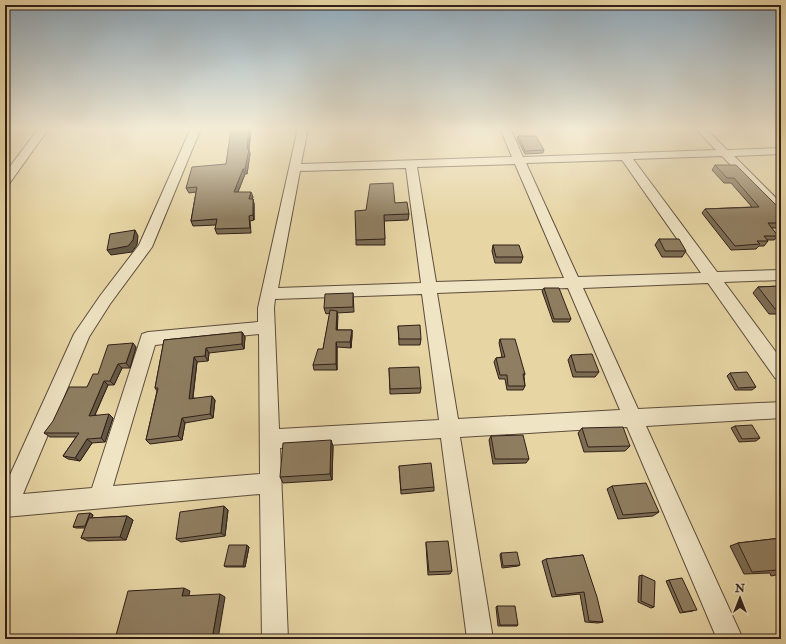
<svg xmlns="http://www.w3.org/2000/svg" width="786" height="644" font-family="'IM FELL Double Pica',serif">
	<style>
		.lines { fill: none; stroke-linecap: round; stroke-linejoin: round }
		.minor-casing { stroke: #5d4c3c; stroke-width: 2 }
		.minor { fill: #efe4c4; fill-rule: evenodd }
		.wall { fill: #7b6c53; stroke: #2f1f19 }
		.shaded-wall { fill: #645844; stroke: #2f1f19 }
		.building { fill: #8f7e61; stroke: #2f1f19 }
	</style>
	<rect width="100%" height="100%" fill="#e7d5a4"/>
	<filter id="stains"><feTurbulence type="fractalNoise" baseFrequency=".005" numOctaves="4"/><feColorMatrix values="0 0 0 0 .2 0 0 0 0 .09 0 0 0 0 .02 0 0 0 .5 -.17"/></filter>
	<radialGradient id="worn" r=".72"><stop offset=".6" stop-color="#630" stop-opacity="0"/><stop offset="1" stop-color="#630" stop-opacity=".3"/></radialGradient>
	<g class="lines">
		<defs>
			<g id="minor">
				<path d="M39,128H49L9,184L5,185V173Z"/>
				<path d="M191,128H201L152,247L110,304L89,337L23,494L92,488L142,334L148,332L258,322V308L298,128H308L301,164L512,157L500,128H510L523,157L716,150L695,128H705L727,150L781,148V154L734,156L781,203V214L777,213L722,156L633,159L717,272L781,270V280L724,282L781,359V380L775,378L708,283L583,288L638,409L781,402V418L646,426L743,639H717L627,427L460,437L493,639H467L441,438L280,448L288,639H262L260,494L5,517V486L74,334L100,296L139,245ZM622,160L701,273L578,277L526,163ZM515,164L564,278L436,282L417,167ZM406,168L421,283L278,288L300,171ZM568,288L620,410L458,419L437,293ZM422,294L439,420L279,429L274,308L275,299ZM259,334L260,474L113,486L155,345Z"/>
			</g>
		</defs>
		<!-- minor casing -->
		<use href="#minor" class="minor-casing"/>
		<!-- minor -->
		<use href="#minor" class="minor"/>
	</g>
	<!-- wall -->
	<g class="wall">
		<path d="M250,128L251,132L249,149L250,154L247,174H245L238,192L253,197L252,199H253L254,204V220L250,221L251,233L217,234L215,229L216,225L193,226L191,221L196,192L189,193L186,188L226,164Z"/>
		<path d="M518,136L544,150L543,153L525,154L517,139Z"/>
		<path d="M715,165L781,210V228H771L778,236L774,240H767L768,241L764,246H759L756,249L731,250L702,213L705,209L752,207L731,183H724L712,170Z"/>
		<path d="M395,203L409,214L408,220L384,221L385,245H356V240L366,210Z"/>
		<path d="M659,239L686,251L682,257H662L655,245Z"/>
		<path d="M493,245L523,257L521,263H495L492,251Z"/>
		<path d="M781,286V314H769L753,293L758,287Z"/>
		<path d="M544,288L571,319L569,322H553L542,291Z"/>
		<path d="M353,293L354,312L337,313V330H352V336L351,348L337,347V370H314L313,365L323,349L330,313L326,314L324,308Z"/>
		<path d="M398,326L421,339L420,345H399Z"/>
		<path d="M242,332L245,337L244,349L209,353L208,361L197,362L193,398L215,400L213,418L185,423L182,440L150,444L146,440L157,391L155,388L164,340Z"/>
		<path d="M500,339L525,374L524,376L525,386L523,390H507L505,379H499L494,362L496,358L502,357L499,343Z"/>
		<path d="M136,347L130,368H122L114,385H108L95,415L113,418L105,442L92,443L80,461L68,459L63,456L76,437H50L44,433L87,387L98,374Z"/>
		<path d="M571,355L599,372L595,377H573L568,360Z"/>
		<path d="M389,368L421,388L420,393L390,394Z"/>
		<path d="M730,373L756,387L752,390H735L727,376Z"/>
		<path d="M735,426L760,438L756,441L739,442L731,428Z"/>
		<path d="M582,428L630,446L625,451L584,452L578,433Z"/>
		<path d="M491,436L529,459L526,463L493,464L489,440Z"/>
		<path d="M333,446L332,480L283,483L280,477Z"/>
		<path d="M399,466L434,487V491L401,494Z"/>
		<path d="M612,486L659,512L653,516L618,519L607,489Z"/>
		<path d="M228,510L225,536L181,542L176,539Z"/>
		<path d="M90,513L93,515L92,518L127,516L133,520L126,540L88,541L81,538L85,528H76L73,527Z"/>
		<path d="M781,538V574L771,576L770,573L744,574L730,546L738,543Z"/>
		<path d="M426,542L452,571L450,574L428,575L426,545Z"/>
		<path d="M249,547L245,567H226L224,566Z"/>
		<path d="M501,553L520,565L518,566L502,568L500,555Z"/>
		<path d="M583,555L603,622L598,623L585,622L580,594L552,597L542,561L546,559Z"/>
		<path d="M642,575L654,607L651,608L638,602L639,576Z"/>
		<path d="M669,580L693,611L680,613L666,581Z"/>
		<path d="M497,606L518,625L517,626H498L496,607Z"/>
	</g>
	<!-- shaded-wall -->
	<g class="shaded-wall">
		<path d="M250,128L251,132L248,151L249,149L250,154L247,174L245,169L247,149Z"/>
		<path d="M243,169L245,174L236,197L234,192Z"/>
		<path d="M251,192L253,197L251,204L249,199Z"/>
		<path d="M253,199L254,204V220L253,215Z"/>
		<path d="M135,230L138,236L137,245L132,252L111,255L107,250Z"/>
		<path d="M337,311L338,316L337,335L336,330Z"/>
		<path d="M352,330V336L351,348L350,342Z"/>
		<path d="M242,332L245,337L244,349L242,344Z"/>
		<path d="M336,342L337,347V370L336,364Z"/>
		<path d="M133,343L136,347L130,368L126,363Z"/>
		<path d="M206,348L209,353L208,361L205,356Z"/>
		<path d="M194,357L197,362L192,403L189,399Z"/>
		<path d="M118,364L122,368L114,385L110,381Z"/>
		<path d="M104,381L108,385L93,419L89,416Z"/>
		<path d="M212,396L215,400L213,418L210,414Z"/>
		<path d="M109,414L113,418L105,442L101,438Z"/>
		<path d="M182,418L185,423L182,440L178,436Z"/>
		<path d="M87,439L92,443L80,461L75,458Z"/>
		<path d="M331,440L333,446L332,480L330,474Z"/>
		<path d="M224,506L228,510L225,536L221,533Z"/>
		<path d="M90,513L93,515L88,528L85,526Z"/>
		<path d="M127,516L133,520L126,540L120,537Z"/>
		<path d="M247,545L249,547L245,567L243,566Z"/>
		<path d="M184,588L190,591L188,599L182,596Z"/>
		<path d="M220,594L225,597L218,639H212Z"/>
		<path d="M5,610H7L5,617Z"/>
	</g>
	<!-- building -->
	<g class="building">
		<path d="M249,128L247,149H249L245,169H243L234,192H251L249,199H253V215L249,216L250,228L215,229L217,219L191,221L197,187L186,188L192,167L226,164L231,129Z"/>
		<path d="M518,136H536L544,150L525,151Z"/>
		<path d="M715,165H736L781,210V223H768L778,236H764L768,241H757L760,244L735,246L705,209L759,207L734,178H727Z"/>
		<path d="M393,183L395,203L407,202L409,214L384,215L385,239L356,240L355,211L366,210L370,184Z"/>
		<path d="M135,230L133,240L128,246L107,250L110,234Z"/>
		<path d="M659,239H679L686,251H665Z"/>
		<path d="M493,245H519L523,257H496Z"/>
		<path d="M781,286V308L775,309L758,287Z"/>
		<path d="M544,288H559L571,319H554Z"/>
		<path d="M353,293V307L324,308L325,294Z"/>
		<path d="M330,310L337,311L336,330H352L350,342H336V364L313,365L318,349H323Z"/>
		<path d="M420,325L421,339H399L398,326Z"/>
		<path d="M242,332V344L206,348L205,356L194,357L189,399L212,396L210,414L182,418L178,436L146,440L158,388H155L164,340Z"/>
		<path d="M500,339H515L525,374H523L525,386H508L507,375H500L496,358L505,357Z"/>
		<path d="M133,343L126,363L118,364L110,381H104L89,416L109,414L101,438L87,439L75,458L63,456L79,433H44L53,421L69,387H87L93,374H98L108,345Z"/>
		<path d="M592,354L599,372H576L571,355Z"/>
		<path d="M419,367L421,388L390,389L389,368Z"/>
		<path d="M747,372L756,387L738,388L730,373Z"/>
		<path d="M752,425L760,438L742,439L735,426Z"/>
		<path d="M623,427L630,446L588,447L582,428Z"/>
		<path d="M523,435L529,459H495L491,436Z"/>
		<path d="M331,440L330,474L280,477L283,443Z"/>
		<path d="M431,463L434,487L401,490L399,466Z"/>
		<path d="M646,483L659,512L623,515L612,486Z"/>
		<path d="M224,506L221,533L176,539L180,512Z"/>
		<path d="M90,513L85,526L73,527L78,514Z"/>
		<path d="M127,516L120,537L81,538L89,518Z"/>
		<path d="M781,538V573H780L779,570L752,572L738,543Z"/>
		<path d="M448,541L452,571L429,572L426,542Z"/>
		<path d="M229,545H247L243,566H224Z"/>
		<path d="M517,552L520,565L503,566L501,553Z"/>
		<path d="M583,555L597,597L603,622L589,621L584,592L556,595L546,559Z"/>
		<path d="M642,575L655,581L654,607L641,601Z"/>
		<path d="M682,578L697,610L683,612L669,580Z"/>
		<path d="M184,588L182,596L220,594L212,639H115L128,591Z"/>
		<path d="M497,606H515L518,625H500Z"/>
	</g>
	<!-- sky -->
	<linearGradient id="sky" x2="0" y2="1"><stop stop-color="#8ea8ba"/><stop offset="0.59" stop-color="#f4ecd6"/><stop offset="1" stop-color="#f4ecd6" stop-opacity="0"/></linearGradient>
	<rect width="786" height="218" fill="url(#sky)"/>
	<!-- margin -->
	<rect width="786" height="644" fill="none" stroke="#e7d5a4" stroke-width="20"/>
	<rect x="6" y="6" width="774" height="632" fill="none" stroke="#2f1f19" stroke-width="2"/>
	<rect x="10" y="10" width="766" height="624" fill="none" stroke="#2f1f19"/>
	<!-- north arrow -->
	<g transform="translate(740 598)" stroke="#efe4c4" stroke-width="3" paint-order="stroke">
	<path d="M0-3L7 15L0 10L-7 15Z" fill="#2f1f19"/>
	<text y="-6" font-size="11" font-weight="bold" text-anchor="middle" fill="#2f1f19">N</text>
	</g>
	<rect width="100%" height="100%" filter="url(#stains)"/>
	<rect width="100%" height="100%" fill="url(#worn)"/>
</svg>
